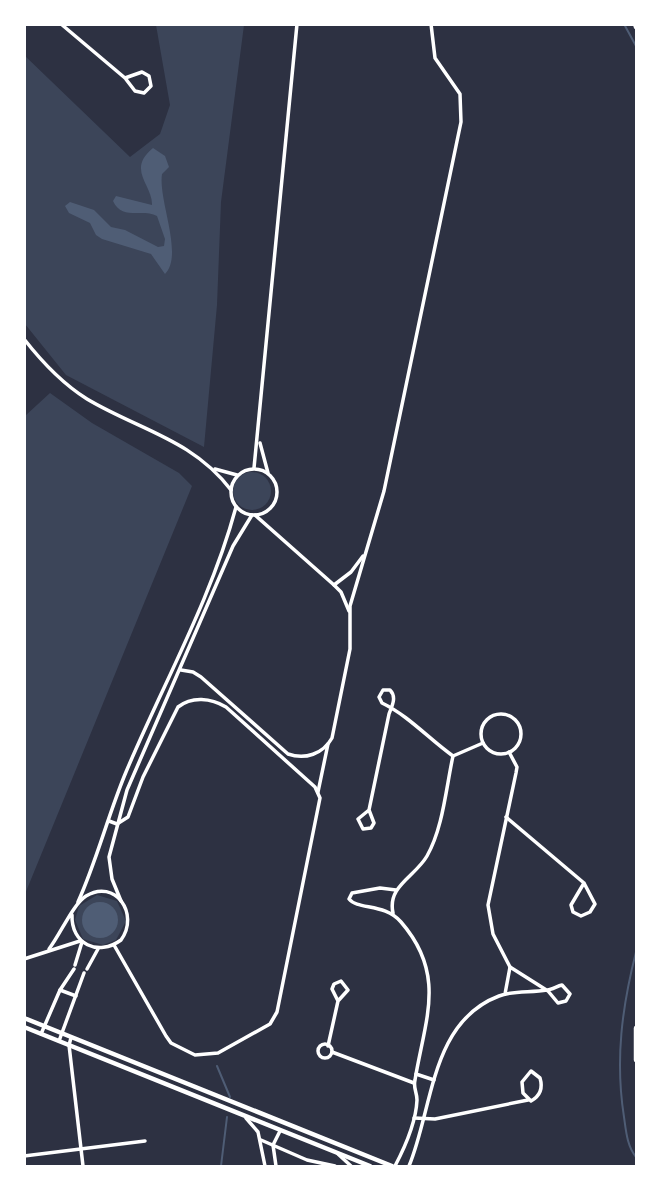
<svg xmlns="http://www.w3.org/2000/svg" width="661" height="1191" font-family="'PT Sans Narrow',sans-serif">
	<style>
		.green { fill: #3c4559 }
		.water { fill: #4f5d75 }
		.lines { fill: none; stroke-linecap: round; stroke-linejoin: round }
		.stream { stroke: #4f5d75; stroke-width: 2 }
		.minor { stroke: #fff; stroke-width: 3.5 }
		.secondary { stroke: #fff; stroke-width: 4.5 }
	</style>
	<rect width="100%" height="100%" fill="#2d3142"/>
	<!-- green -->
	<g class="green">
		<path d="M156,25H244L221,202L217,305L204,447L66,375L25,324L24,55L130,157L160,134L170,105Z"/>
		<path d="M50,393L92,423L179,473L192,486L25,894V416Z"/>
		<circle cx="252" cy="491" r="19"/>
		<path d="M97,895L117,901L126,921L116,940L103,945L83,939L75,920L79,906Z"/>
	</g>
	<!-- water -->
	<g class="water">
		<path d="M153,148L165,156L169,167L162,174C158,200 184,255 165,274L151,254L102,239L96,235L90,223L69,213L65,206L70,202L94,210L111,227L125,230L158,247L164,246L165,239L157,216C143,208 122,221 113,201L116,196L152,205C153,185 126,170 153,148Z"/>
		<circle cx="100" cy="920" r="18"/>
	</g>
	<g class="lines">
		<!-- stream -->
		<g class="stream">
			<path d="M624,24L636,46"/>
			<path d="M636,952C622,1007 615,1060 624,1117C626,1131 627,1146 636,1157"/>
			<path d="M217,1066L230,1097"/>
			<path d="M221,1166L227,1117"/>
		</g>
		<!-- minor -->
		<g class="minor">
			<path d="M61,24L125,78L135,91L144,93L151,86L149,76L142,72L125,78"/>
			<path d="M24,339C42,362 63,384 87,399C139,430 192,439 231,490"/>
			<path d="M260,443L268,473"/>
			<path d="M254,468L297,24"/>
			<circle cx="254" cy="492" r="23"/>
			<path d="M215,469L237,475"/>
			<path d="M255,515L334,585"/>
			<path d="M349,611L341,592L334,585L351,572L363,556"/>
			<path d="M181,670L193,672L201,677L288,754C305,760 323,754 332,738L350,649V606L384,491L461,122L460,94L435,58L431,24"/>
			<circle cx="501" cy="734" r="20"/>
			<path d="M509,752L517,767L516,773L488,905L493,934L510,967"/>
			<path d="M318,792L328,744"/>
			<path d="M369,810L358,819L363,829L371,828L374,823L369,810L389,714C392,706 397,697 390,690H383L379,697L382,703C409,716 429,739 453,756L483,743"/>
			<path d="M506,817L584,883L595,904L590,912L581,916L573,912L571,905L584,883"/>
			<path d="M109,821L117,824L128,817L143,777L178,707C192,696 211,698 226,707L315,787L320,798L277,1012L270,1024L218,1053L195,1055L171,1043L166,1036L114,945"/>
			<path d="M121,901L112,879L109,857L127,790L233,546L252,515"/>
			<path d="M78,902C97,860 108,815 126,772C163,684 211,600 236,507"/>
			<path d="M393,913C387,886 415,877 427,856C443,828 446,788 453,756"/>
			<path d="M49,949C60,935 73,904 86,896C115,878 140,914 121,940C98,957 71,944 72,915"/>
			<path d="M24,959L80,941"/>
			<path d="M75,965L82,942"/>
			<path d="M87,969L98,949"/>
			<path d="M60,990L76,996"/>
			<path d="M41,1034L60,990L74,969"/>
			<path d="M71,1038L69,1045L83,1166"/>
			<path d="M59,1041L84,973"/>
			<circle cx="325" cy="1051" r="7"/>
			<path d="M328,1046L338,1001L348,990L341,981L334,984L332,989L338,1001"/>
			<path d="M332,1052L414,1083"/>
			<path d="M531,1071L540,1078C543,1088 540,1096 531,1101L523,1093L522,1082Z"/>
			<path d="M416,1074L434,1080"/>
			<path d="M246,1118L258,1132L265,1166"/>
			<path d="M414,1118L435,1119L528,1100"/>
			<path d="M261,1140L307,1160L335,1166"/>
			<path d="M338,1154L351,1166"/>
			<path d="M24,1156L145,1141"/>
			<path d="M276,1166L273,1145L280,1131"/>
			<path d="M395,1166C405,1147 416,1123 417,1100C417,1092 413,1088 415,1080C425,1019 447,975 401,922C385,903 358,910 349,899L352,893L380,888L396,890"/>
			<path d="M409,1166C433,1109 430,1022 499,996C514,990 531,993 547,990C552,990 557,986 562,985L570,994L566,1001L558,1003L548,991L510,967L505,994"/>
		</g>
		<!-- secondary -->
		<g class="secondary">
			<path d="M635,24L636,27"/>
			<path d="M24,1018L392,1166"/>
			<path d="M24,1027L370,1166"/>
			<path d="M636,1028V1060"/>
		</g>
	</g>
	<!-- border -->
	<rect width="661" height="1191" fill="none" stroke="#ffffff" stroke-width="52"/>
</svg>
